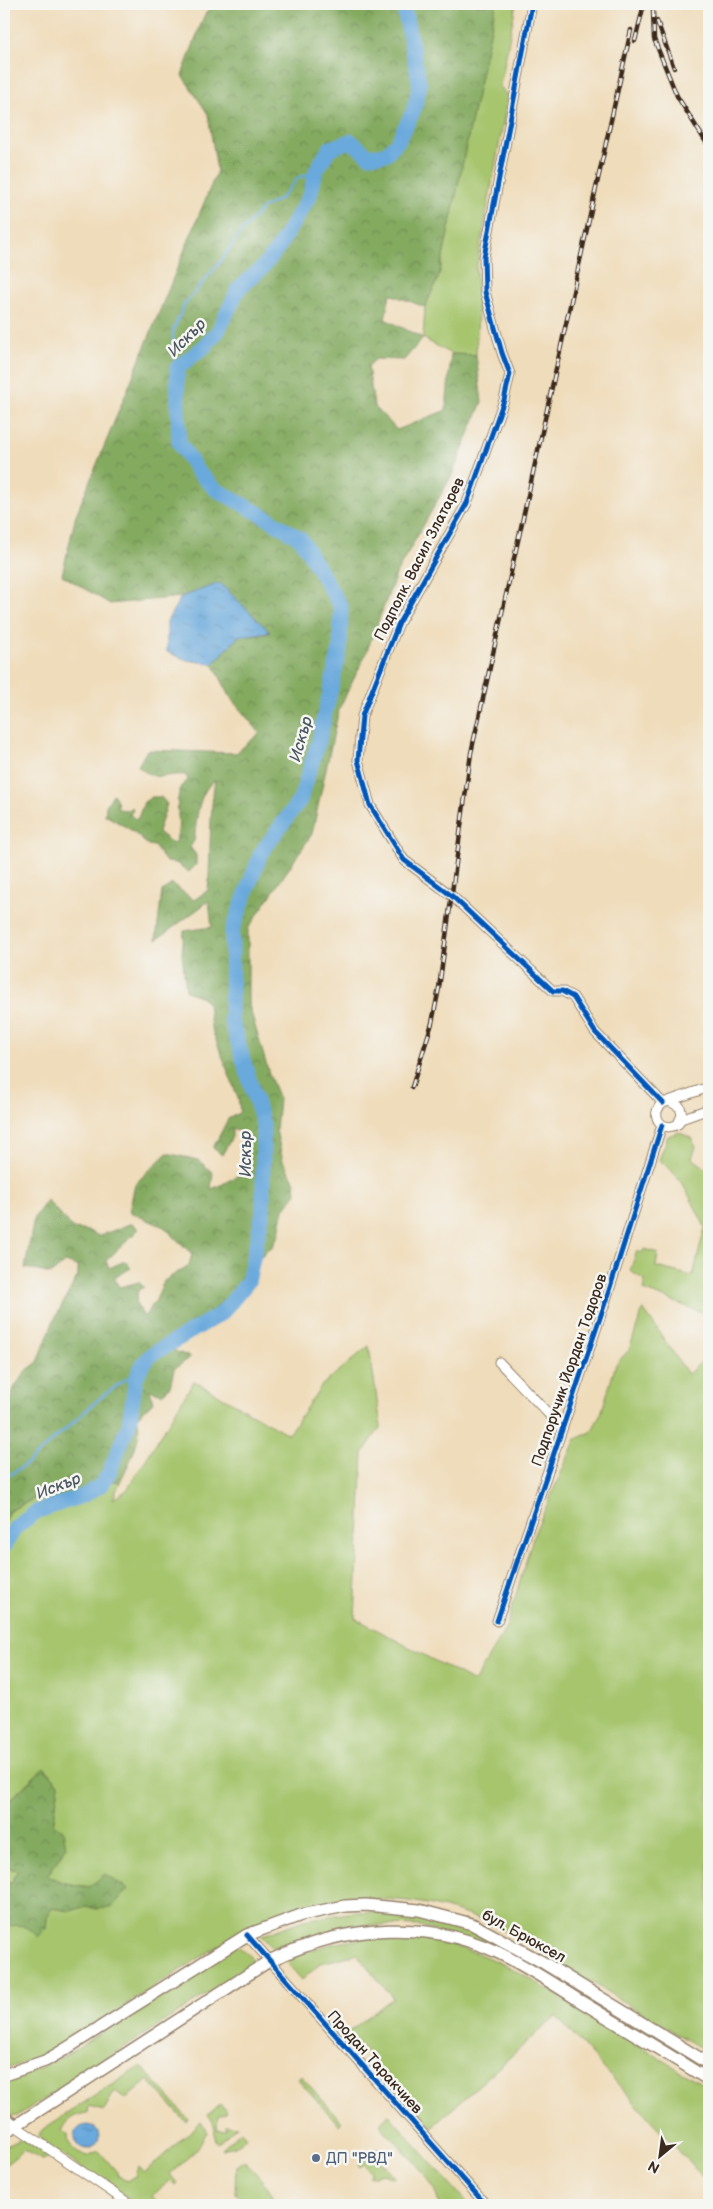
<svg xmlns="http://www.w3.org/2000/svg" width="713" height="2209" font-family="'Balsamiq Sans',sans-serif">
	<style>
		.green { fill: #a6c56d; stroke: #707846 }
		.forest { fill: url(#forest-crowns); stroke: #606a3f }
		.water { fill: url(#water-ripples); stroke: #526a7d }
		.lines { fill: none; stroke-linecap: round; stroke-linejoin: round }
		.stream { stroke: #69a9dc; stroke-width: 2.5 }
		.river { stroke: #69a9dc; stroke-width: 15 }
		.minor-casing { stroke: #95836c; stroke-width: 11 }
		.major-casing { stroke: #95836c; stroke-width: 14 }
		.minor { stroke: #fff; stroke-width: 9 }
		.major { stroke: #fff; stroke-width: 11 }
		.rail-casing { stroke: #3b2a1e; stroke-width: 4.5 }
		.rail { stroke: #f6f6f2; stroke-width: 2.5; stroke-dasharray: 8; stroke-linecap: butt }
		.cycleway-casing { stroke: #f6f6f2; stroke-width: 8 }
		.cycleway { stroke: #0057b8; stroke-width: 5 }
		.service-dot { fill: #5c6f8a; stroke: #f6f6f2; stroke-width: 2 }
		.labels { text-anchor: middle; stroke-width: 5; stroke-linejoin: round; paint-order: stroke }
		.street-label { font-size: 15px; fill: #3b2a1e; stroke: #f6f6f2 }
		.service-label { font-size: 15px; fill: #4e5e75; stroke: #f6f6f2; text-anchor: start }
		.water-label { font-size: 16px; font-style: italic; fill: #4b5660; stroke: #f6f6f2 }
	</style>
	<defs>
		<pattern id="forest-crowns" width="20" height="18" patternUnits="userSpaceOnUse" patternTransform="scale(1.25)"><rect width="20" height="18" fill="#84aa60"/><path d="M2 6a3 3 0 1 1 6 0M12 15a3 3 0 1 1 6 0" fill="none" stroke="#6d8b4f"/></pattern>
		<pattern id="water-ripples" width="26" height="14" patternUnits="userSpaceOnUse" patternTransform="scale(1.25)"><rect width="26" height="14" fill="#69a9dc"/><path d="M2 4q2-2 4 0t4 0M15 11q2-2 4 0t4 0" fill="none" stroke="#588ab2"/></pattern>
	</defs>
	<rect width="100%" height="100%" fill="#f6f6f2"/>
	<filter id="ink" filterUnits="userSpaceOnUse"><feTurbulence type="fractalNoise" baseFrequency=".02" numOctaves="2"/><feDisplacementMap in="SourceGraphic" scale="10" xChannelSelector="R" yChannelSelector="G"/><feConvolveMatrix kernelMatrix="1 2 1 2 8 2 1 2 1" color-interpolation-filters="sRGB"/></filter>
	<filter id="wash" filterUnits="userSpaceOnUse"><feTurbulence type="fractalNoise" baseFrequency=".0096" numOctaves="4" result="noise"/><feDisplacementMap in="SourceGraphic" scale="20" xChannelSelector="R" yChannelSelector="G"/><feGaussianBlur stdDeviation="1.12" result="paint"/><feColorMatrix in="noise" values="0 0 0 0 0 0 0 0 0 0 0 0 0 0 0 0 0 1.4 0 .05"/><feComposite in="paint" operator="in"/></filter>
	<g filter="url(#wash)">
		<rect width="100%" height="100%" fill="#efdcba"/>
		<!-- green -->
		<g class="green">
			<path d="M496,4H516L500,86L508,97L476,269L478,310L476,355L451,354L423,338L425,307L439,276Z"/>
			<path d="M679,1132L691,1138L696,1147L692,1158L707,1169L709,1168V1315L643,1290L645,1280L630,1271L637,1251L642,1253L644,1249L658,1253L656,1267L693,1276L705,1227C693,1204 682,1175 659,1160L668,1136Z"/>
			<path d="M643,1309L688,1374L709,1355V2053C666,2027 622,2001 579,1975C550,1957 521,1938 490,1924C412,1889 328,1892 251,1925L63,2045L39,2057L4,2070V1927L20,1924L46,1929L47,1917L52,1908L70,1911L86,1906L97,1909L89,1887L64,1883L47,1876L66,1846L53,1826L59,1784L44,1767L9,1801L4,1814V1522L9,1511L41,1495L53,1499L72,1495L102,1479L120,1482L113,1499L127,1490L194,1381L288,1434L322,1385L369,1346L381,1426L363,1453L355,1618L474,1682L506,1628L534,1534L576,1439L591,1432L601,1414L616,1364L629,1350Z"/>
			<path d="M4,1867L18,1870L12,1883H4Z"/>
			<path d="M355,1912C401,1911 445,1919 488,1938L709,2070V2073L549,1976L422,1926L371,1925L340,1930L308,1938L276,1951L261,1936L303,1920Z"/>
			<path d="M376,1937C466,1935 513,1968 586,2013C627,2038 668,2063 709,2088V2184L556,2016L432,2127L348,2032L393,1998L357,1954L321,1963L302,1980L288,1964C294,1948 359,1939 376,1937Z"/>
			<path d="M237,1945L255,1961L254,1964L17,2116H9L4,2112V2081L33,2071L66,2055Z"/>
			<path d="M141,2066L189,2120L186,2122L148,2080L126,2099L115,2091L104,2110L89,2106L88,2113C76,2114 65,2119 61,2132L68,2134C68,2146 75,2154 87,2156L99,2151L117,2172L118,2176L128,2180L135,2176L138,2167L144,2173L201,2122L207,2132L195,2152L170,2174L177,2183L175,2185L170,2180L152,2196L160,2205H138L43,2142L38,2135L43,2129Z"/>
			<path d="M301,2076L342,2122L339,2125L298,2079Z"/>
			<path d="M220,2104L227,2112L223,2115H218L217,2130H226V2125L237,2126L217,2144C212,2134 219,2127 208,2115Z"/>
			<path d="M388,2115H389L469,2205H439C436,2178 399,2147 381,2126V2122Z"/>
			<path d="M241,2131L246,2137L236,2146L221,2149Z"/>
			<path d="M22,2139L46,2154L47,2158L42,2160L24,2150L4,2166V2147Z"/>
			<path d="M378,2147L380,2149L375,2154L395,2177L393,2178L383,2174L369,2177L371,2172L364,2164L360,2167L358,2164Z"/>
			<path d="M244,2160L268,2187L278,2205H251L245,2198L242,2200L235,2193L236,2166Z"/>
		</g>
		<!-- forest -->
		<g class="forest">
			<path d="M213,4H496L439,276L425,307L390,294L385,319L423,338L404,360L376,359L368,366L374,406L397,430L446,410L451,354L476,355L482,402L452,475L397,572L365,656L339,709L312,834L248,929V1002L270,1077L279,1099L276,1130L283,1161L295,1182L296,1194L284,1209L279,1233L273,1246L261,1256L240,1283L216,1308L173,1339V1348L177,1352L191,1357L174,1369L170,1387L162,1394L150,1390L153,1402L136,1418C146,1433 127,1467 120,1482L102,1479L72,1495L53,1499L41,1495L9,1511L4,1522V1416L14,1388L26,1371L38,1362L53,1322L78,1275V1267L66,1262L51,1274L25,1268L34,1218L47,1200L73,1229L89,1231L99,1236L132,1223L139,1229L106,1261L109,1268L125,1261L131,1268L114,1278L119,1287L139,1282L144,1287L138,1290L136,1303L144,1317L156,1300L164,1281L189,1265L192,1254L164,1227L129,1212L135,1184L167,1153L198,1160L213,1173L211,1189C226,1184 237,1174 252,1170L239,1131L232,1128V1137L222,1155L213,1148L228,1119L240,1112L238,1098L211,1027L208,1004L200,996L186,991L182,953L184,931L212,927L209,901L156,940L162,891L172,884L194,900L208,890C211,853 209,816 215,780C197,793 197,820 194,841L190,847L196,855V865L189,872L176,863L166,862L154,846L148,845L131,830L105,815L106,806L113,794L117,800L118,809L129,810L132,807L133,810L130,814L135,819L138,818L144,802L152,797H161L167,804L158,832L173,844C187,826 167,796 188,780L186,775C164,773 157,784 138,766L147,750L236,753L260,733L232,700L213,664L239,636L270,633L220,583L181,597L110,604L62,575L76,515L217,171L208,114L182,75L204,16Z"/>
			<path d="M44,1767L59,1784L53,1825L63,1830L66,1847L47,1876L64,1883L89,1887L105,1874L128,1889L112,1907L97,1909L86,1906L70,1911L52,1908L47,1917L46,1929L38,1937C26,1924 21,1924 4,1927V1883H12L18,1870L4,1867V1814L9,1801Z"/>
		</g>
		<!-- water -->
		<g class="water">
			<path d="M220,583L270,632L239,636L213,664L187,660L167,652V621L181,597Z"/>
			<circle cx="87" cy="2137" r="12"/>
		</g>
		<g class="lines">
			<!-- stream -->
			<g class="stream">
				<path d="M177,368L173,350V331L184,305L220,262L242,231L263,208L281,198L298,178L316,171"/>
				<path d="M4,1479L29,1462L100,1398L140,1369"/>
			</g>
			<!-- river -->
			<path class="river" d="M4,1547L15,1528L36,1512L85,1495L101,1485L108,1475L129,1424L136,1378L143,1364L151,1355L222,1313L248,1282L263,1212V1124L231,1020L232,931L261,853L300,800L319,740L340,649L341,607L301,539L269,519L215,489L197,471L179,442L177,368L205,346L218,331L239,288L262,268L277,250L310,195L316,171L330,148L351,141L369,156L386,154L398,141L413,112L420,85L403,4"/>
		</g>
	</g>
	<g filter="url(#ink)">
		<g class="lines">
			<defs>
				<g id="minor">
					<path d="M532,4L484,257L485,292L502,353L510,374L504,400L467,503L399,623L362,716L358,760L370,805L404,860L452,896L553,991H562L573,997L595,1032L663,1103"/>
					<path d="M669,1101L680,1107L682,1115L678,1124C662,1134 648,1114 663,1103L709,1087"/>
					<path d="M681,1119L709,1109"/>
					<path d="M499,1362L562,1428"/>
					<path d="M497,1621L605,1303L662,1125"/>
					<path d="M247,1935L486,2205"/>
					<path d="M14,2125L131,2205"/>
				</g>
				<g id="major">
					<path d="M4,2075L45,2061L64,2050L247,1935L301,1915L345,1906L366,1905L419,1910L472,1924L544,1963L709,2064"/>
					<path d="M4,2117L14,2125"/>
					<path d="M4,2133L269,1961C345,1924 433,1917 509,1958C533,1971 557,1986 580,2001C623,2027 666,2053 709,2080"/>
				</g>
			</defs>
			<!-- minor casing -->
			<use href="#minor" class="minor-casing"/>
			<!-- major casing -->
			<use href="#major" class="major-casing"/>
			<!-- minor -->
			<use href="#minor" class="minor"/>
			<!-- major -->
			<use href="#major" class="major"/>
			<defs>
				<g id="rail">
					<path d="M653,10L654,39L677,96L709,147"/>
					<path d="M657,21L674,68"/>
					<path d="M635,41L644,4"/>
					<path d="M412,1087L432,1023L439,988L471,753L631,30"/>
				</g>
			</defs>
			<!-- rail casing -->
			<use href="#rail" class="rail-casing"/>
			<!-- rail -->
			<use href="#rail" class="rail"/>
			<defs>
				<g id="cycleway">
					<path d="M532,4L484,257L485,292L502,353L510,374L504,400L467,503L399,623L362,716L358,760L370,805L404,860L452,896L553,991H562L573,997L595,1032L663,1103"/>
					<path d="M497,1621L605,1303L662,1125"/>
					<path d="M247,1935L486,2205"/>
				</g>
			</defs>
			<!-- cycleway casing -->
			<use href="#cycleway" class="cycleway-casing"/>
			<!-- cycleway -->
			<use href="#cycleway" class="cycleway"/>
		</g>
	</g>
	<!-- markers -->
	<circle class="service-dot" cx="316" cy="2158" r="5"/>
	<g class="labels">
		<!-- street labels -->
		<g class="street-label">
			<text transform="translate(419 559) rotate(-63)" y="5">Подполк. Васил Златарев</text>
			<text transform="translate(569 1370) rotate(-71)" y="5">Подпоручик Йордан Тодоров</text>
			<text transform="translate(524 1936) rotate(29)" y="5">бул. Брюксел</text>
			<text transform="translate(375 2062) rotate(48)" y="5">Продан Таракчиев</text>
		</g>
		<!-- service labels -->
		<g class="service-label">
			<text x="326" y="2163">ДП "РВД"</text>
		</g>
		<!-- water labels -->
		<g class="water-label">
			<text transform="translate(186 337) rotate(-45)" y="6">Искър</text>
			<text transform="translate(300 739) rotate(-74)" y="6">Искър</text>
			<text transform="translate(245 1154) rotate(-90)" y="6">Искър</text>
			<text transform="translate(58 1485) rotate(-21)" y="6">Искър</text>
		</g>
	</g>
	<!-- margin -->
	<rect width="713" height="2209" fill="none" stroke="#f6f6f2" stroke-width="20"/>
	<!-- north arrow -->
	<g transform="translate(660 2156) rotate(209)" stroke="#f6f6f2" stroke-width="4" paint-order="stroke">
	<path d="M0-4L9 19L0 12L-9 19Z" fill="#3b2a1e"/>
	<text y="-8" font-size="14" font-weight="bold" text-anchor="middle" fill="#3b2a1e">N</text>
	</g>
</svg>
